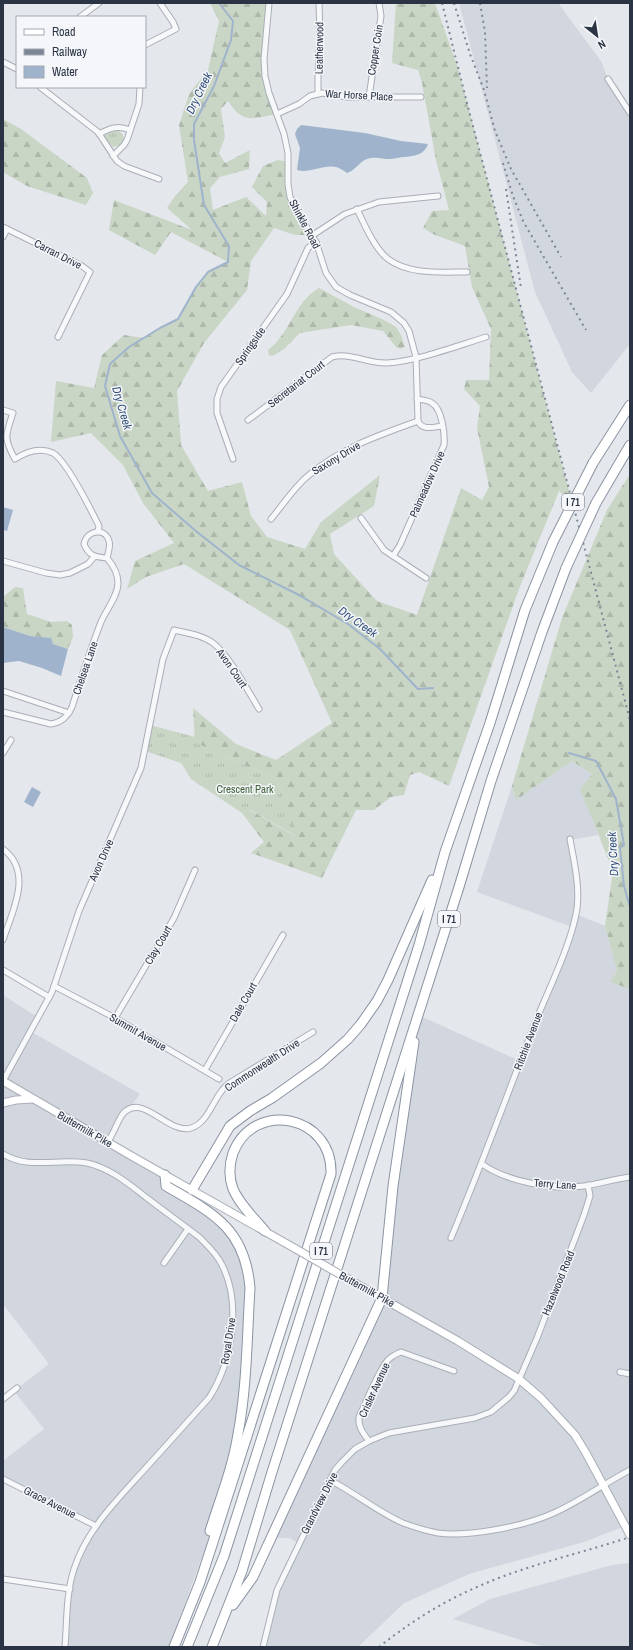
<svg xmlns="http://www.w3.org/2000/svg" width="633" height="1650" font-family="'Archivo Narrow',sans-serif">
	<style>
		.built { fill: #d2d6de }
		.grass { fill: url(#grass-tufts) }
		.forest { fill: url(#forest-firs) }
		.pitch { fill: #c9d6c5 }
		.water { fill: #9fb4cc }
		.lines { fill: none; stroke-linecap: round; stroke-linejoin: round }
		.stream { stroke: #9fb4cc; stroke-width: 2 }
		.street-casing { stroke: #a9aeb7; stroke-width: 7 }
		.secondary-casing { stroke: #a9aeb7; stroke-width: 9 }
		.highway-casing { stroke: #8b94a3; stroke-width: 11 }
		.street { stroke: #f7f8fa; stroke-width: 5 }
		.secondary { stroke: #fff; stroke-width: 7 }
		.highway { stroke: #fff; stroke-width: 9 }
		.rail { stroke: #7d8696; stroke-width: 2; stroke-dasharray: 2 4; stroke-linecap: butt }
		.secondary-bridge-casing { stroke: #a9aeb7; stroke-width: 9; stroke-linecap: butt }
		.highway-bridge-casing { stroke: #8b94a3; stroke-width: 11; stroke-linecap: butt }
		.secondary-bridge { stroke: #fff; stroke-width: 7 }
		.highway-bridge { stroke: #fff; stroke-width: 9 }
		.labels { text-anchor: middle; stroke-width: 3; stroke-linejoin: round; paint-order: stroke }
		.shield { fill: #f4f6f9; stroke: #676e7b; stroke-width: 1 }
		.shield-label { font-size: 10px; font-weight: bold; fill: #2b3445 }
		.street-label { font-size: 11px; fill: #2b3445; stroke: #f4f6f9 }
		.park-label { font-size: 11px; fill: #3f6138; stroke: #f4f6f9 }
		.water-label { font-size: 12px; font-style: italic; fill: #34527a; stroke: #f4f6f9 }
	</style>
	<defs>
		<pattern id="grass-tufts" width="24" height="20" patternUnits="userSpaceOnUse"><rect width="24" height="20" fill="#c9d6c5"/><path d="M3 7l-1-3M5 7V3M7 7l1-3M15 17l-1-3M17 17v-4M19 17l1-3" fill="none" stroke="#adb8ab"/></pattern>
		<pattern id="forest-firs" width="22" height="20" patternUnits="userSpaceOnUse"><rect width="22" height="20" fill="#c9d6c5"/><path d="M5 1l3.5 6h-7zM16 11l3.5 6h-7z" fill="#adb8ab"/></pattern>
	</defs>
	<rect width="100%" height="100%" fill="#e4e7ec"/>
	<!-- built -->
	<g class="built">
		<path d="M459,3H558L601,61L608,79L630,113V344L591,393L572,372L535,292Z"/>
		<path d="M572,761L592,774L581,789L598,835L570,840L577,884L576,914L605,926L617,971L610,982L630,989V1524L584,1542L469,1574L404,1603L358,1647H263L275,1597L299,1544L290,1538H271L382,1298L418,1015L520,1061L572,927L477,892L512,786L516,799Z"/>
		<path d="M3,995L37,1017L30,1031L140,1094L128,1110L123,1115L108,1142L165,1175L167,1186L232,1234L250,1288L232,1459L206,1546L169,1647H65L74,1569L96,1526L3,1479V1461L44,1429L14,1391L49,1364L3,1304Z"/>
		<path d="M630,1563V1647H544L453,1619L490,1599L612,1565Z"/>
	</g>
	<!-- grass -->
	<g class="grass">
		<path d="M115,130C120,130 123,134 124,139L121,145L113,147L108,142L104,135Z"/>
		<path d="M150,725L195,737V742L225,757L278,779L296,836L251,810L242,813L191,779L181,763L145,751Z"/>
	</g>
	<!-- forest -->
	<g class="forest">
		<path d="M210,3H269L265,76L277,114C253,118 243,125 228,101L221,109L225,137L219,153L225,163L250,150L249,169L220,177L210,188L213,210L246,197L266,216L267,202L252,187L263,166L278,160L289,162L290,197L313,235H295L274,228L251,261L247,290L204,343L177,391L181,445L208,491L242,482L251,516L267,537L305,549L321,522L380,475L374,506L330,534L334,554L377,601L417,615L461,488L482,500L489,487L477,428L480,406L464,389L466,380H489L491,329L472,287L465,246L435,235L423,228L432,211L449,210L436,160L422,83L418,70L392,63L396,3H435L458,68L572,502L559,491L519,589L449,786L419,772L410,775L404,795L391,797L374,810H356L322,878L251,853L264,842L242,813L250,810L295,836L278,779L225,757L195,742L193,708L236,744L276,760L332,723L290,630L184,564L146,577L127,589L135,561L174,543L143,503L123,465L91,433L51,442L56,381L94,388L102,355L124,335L144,338L178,319L196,287L208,272L228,262L171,232L155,255L109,230L114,200L192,230L167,208L175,196L188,182L179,125L189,94L208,70L219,21Z"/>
		<path d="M3,119L21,129L87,178L93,193L86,205L27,186L3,172Z"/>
		<path d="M319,288L354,307L384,320L396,327L401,335L405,347L400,349L396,347L383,331L351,325L300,333L284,349L273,356L269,355L268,350C272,347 276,343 279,339C293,322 299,299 319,288Z"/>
		<path d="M630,474V989L610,982L617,971L605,926L613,871L580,789L592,774L572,761L516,800L512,786L562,618L607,510Z"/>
		<path d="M15,587L23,588L27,614L51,622L67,621L72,625L73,637L68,649L53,644L50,638L30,636L3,627V597Z"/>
	</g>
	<!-- pitch -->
	<path class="pitch" d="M265,776L272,785L256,796L250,786Z"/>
	<!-- water -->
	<g class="water">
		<path d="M301,125L365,133L401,141L428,144C424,155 415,156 405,157C400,157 395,159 389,159C382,159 375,156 367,159C359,162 356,170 347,173C344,171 340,168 336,167C323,164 309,174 297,170L300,148L295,134L297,129Z"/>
		<path d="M3,507L13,510L7,531L3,530Z"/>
		<path d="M3,627L30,636L51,638L53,644L68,649L61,676L42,668L19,661L3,663Z"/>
		<path d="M32,787L41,792L33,807L24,802Z"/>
	</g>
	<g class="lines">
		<!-- stream -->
		<g class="stream">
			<path d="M219,3L233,21L231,40L214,86L194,124V140L204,205L229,246L228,262L208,272L196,287L178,319L160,328L129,347L110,364L105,386L120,436L152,493L197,532L239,565L299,595L348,624L380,649L418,689L433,688"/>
			<path d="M569,753L596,761L616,799L624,845L620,848L624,886L630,907"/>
		</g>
		<defs>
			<g id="street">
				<path d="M269,3L264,59L265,76L269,93L284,134L288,153V184L290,197L296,210L316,242L326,273L336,287L350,295L391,312L404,323L409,331L416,357L418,421C422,431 434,427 442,426"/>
				<path d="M80,17L99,3"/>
				<path d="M145,45L176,29L173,22L160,3"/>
				<path d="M3,62L17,69"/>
				<path d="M608,79L630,113"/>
				<path d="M40,87L98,132L117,161L124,166L159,179"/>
				<path d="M318,94V76L320,35L319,3"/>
				<path d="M369,97L381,16L379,3"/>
				<path d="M277,114L299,104L310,96L322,93L347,97H421"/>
				<path d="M99,134C110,128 118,125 130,130"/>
				<path d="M113,156L124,145L127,140L139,104L140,87"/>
				<path d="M357,209C364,224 375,249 388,259C409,275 442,272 467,272"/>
				<path d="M3,227L82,266L90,272L58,337"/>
				<path d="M313,235L345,214L379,202L438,196"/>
				<path d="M3,237L7,229"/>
				<path d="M3,410L13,413C6,434 3,438 15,459C26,452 40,447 53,453C67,461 91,510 99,526L98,532"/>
				<path d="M248,420L332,357C351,352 368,364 387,363C417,361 457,346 486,337"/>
				<path d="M233,459L217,413V399L221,387L287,294L308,248L316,242"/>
				<path d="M361,518L384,550L426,578"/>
				<path d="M271,519C283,505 294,487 309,475C341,448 379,435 418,421"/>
				<path d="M393,556L400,545L444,445C445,434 442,409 432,403C428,400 422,400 417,399"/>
				<path d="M3,561L46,573L60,575L70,573L88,564L94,557"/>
				<path d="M3,691L69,713"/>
				<path d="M3,712L51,724C62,722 67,717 72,707C81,679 90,650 101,622C106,610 118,596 118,583C118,573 113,565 107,558C95,557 89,556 84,544C87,530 105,527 109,541C111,546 108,553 107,558"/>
				<path d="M3,753L11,740"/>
				<path d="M3,849C34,872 12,912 3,940"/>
				<path d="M3,970L49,997"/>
				<path d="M54,986L115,1018L219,1079"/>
				<path d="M115,1018L174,918L195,870"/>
				<path d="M205,1070L283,935"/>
				<path d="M3,1081L52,992L79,911L141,768L163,659L174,630C187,633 202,635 213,643C229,655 248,691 259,709"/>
				<path d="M108,1142C113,1134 117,1123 122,1115C141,1090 168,1135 191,1128C210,1122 213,1096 228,1084L313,1032"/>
				<path d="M3,1154C29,1170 58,1158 87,1163C110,1168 129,1184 147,1198C164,1211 182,1224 199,1237C207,1245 217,1254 222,1265C242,1304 232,1362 209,1398C187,1422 166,1446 144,1470C117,1500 87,1529 74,1569C66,1593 67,1622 65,1647"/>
				<path d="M482,1164C507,1182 554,1190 584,1186C599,1184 614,1179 630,1177"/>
				<path d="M451,1238C481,1167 507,1095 535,1023C549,988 571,945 577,909C580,886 574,861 570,839"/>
				<path d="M164,1263L188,1229"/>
				<path d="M620,1372L630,1374"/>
				<path d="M3,1399L17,1388"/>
				<path d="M369,1441C363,1433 358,1427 359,1417C366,1403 379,1369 388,1360C392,1356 396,1354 401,1352L454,1371"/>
				<path d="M3,1479L96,1526"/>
				<path d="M330,1480C355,1493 378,1512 403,1523C414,1527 426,1531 438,1533C471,1537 526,1526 556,1512C582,1500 605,1483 630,1470"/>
				<path d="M3,1579L70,1589"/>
				<path d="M263,1647L277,1590L335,1470L342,1462L355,1449L369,1441L389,1433L475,1418L491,1412L509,1397L514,1391L537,1338L584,1215L590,1196L588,1185"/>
			</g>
			<g id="secondary">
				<path d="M3,1081L135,1158L296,1249"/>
				<path d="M3,1103L16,1100L32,1099"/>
				<path d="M348,1279L458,1341L519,1379L541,1398L575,1435L586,1453L630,1535"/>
			</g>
			<g id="highway">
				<path d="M593,463L630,405"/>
				<path d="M596,503L630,445"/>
				<path d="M165,1175L166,1186C213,1213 245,1228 250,1288C247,1337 247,1386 238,1434C233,1467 220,1499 210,1531"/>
				<path d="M192,1190L230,1126L250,1111L272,1098L321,1063L348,1039L361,1024L377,1001L388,980L432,880"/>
				<path d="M233,1605L253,1577L382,1298L393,1186L414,1042"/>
				<path d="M174,1647L200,1582L213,1542L331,1174C333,1115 254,1099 233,1153C229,1165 229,1178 233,1189C240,1205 254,1218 265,1231"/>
				<path d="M187,1647L224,1556L419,945L445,852L490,723L525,610L553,542"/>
				<path d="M212,1647L242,1571L272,1472L459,887L491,781L542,632L566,568"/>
			</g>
		</defs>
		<!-- street casing -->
		<use href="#street" class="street-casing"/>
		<!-- secondary casing -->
		<use href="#secondary" class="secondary-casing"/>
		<!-- highway casing -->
		<use href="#highway" class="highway-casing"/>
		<!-- street -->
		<use href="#street" class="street"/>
		<!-- secondary -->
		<use href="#secondary" class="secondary"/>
		<!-- highway -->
		<use href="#highway" class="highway"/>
		<!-- rail -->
		<g class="rail">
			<path d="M442,3L469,111L630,720"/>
			<path d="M454,3L470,54L484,90L495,131L511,169L561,257"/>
			<path d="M480,3L485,32L487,88"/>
			<path d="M503,163L513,196L523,221L586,330"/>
			<path d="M506,189L521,288"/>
			<path d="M379,1647C409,1623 442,1602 477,1587C526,1565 579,1554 630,1537"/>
		</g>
		<defs>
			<path id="secondary-bridge" d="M296,1249L348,1279"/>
			<g id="highway-bridge">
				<path d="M553,542L593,463"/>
				<path d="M566,568L596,503"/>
			</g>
		</defs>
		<!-- secondary-bridge casing -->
		<use href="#secondary-bridge" class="secondary-bridge-casing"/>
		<!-- highway-bridge casing -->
		<use href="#highway-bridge" class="highway-bridge-casing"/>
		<!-- secondary-bridge -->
		<use href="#secondary-bridge" class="secondary-bridge"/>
		<!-- highway-bridge -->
		<use href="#highway-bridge" class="highway-bridge"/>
	</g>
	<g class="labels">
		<!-- shield labels -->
		<g class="shield">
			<rect x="562" y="494" width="22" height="16" rx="3"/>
			<rect x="438" y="911" width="22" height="16" rx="3"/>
			<rect x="310" y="1243" width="22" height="16" rx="3"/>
		</g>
		<g class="shield-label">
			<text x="573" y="506">I 71</text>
			<text x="449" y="923">I 71</text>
			<text x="321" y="1255">I 71</text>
		</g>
		<!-- street labels -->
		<g class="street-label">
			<text transform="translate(319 48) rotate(-89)" y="4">Leatherwood</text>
			<text transform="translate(375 50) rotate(-81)" y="4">Copper Coin</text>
			<text transform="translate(359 95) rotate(3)" y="4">War Horse Place</text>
			<text transform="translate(305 224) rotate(62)" y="4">Shinkle Road</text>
			<text transform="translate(58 254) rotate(27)" y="4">Carran Drive</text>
			<text transform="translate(250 346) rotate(-55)" y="4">Springside</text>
			<text transform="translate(296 384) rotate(-38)" y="4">Secretariat Court</text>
			<text transform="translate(336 458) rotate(-31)" y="4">Saxony Drive</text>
			<text transform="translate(427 484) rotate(-66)" y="4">Palmeadow Drive</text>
			<text transform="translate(85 668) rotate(-71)" y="4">Chelsea Lane</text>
			<text transform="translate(232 668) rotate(55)" y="4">Avon Court</text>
			<text transform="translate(101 860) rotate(-66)" y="4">Avon Drive</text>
			<text transform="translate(158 945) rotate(-60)" y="4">Clay Court</text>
			<text transform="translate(243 1002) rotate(-60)" y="4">Dale Court</text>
			<text transform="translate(138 1032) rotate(30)" y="4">Summit Avenue</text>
			<text transform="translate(528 1041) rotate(-69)" y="4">Ritchie Avenue</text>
			<text transform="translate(262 1065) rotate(-33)" y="4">Commonwealth Drive</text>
			<text transform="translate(85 1129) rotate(30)" y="4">Buttermilk Pike</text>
			<text transform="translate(555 1184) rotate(4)" y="4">Terry Lane</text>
			<text transform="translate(558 1283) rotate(-68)" y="4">Hazelwood Road</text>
			<text transform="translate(367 1289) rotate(29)" y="4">Buttermilk Pike</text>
			<text transform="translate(228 1341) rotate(-81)" y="4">Royal Drive</text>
			<text transform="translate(374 1390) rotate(-65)" y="4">Crisler Avenue</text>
			<text transform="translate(50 1502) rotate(27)" y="4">Grace Avenue</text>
			<text transform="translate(319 1503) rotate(-63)" y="4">Grandview Drive</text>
		</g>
		<!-- park labels -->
		<g class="park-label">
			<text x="245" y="793">Crescent Park</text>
		</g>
		<!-- water labels -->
		<g class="water-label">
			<text transform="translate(199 93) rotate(-64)" y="4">Dry Creek</text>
			<text transform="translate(122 408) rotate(74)" y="4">Dry Creek</text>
			<text transform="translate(358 622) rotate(35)" y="4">Dry Creek</text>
			<text transform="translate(613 854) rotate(-93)" y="4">Dry Creek</text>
		</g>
	</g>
	<!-- border -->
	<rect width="633" height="1650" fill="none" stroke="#2b3445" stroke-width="8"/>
	<!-- legend -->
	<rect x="16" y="16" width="130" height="72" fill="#f4f6f9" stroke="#a4a8b1"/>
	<rect x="24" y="29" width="20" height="6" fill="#ffffff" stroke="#a4a8b1"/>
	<text x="52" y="36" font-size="12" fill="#2b3445">Road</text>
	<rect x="24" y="49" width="20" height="6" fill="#7d8696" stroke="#a4a8b1"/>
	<text x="52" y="56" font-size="12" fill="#2b3445">Railway</text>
	<rect x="24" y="66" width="20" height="12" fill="#9fb4cc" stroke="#a4a8b1"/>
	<text x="52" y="76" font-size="12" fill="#2b3445">Water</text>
	<!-- north arrow -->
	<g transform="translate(597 36) rotate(150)" stroke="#f4f6f9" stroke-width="3" paint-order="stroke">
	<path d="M0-3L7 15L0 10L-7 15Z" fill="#2b3445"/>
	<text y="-6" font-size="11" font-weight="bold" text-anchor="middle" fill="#2b3445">N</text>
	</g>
</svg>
